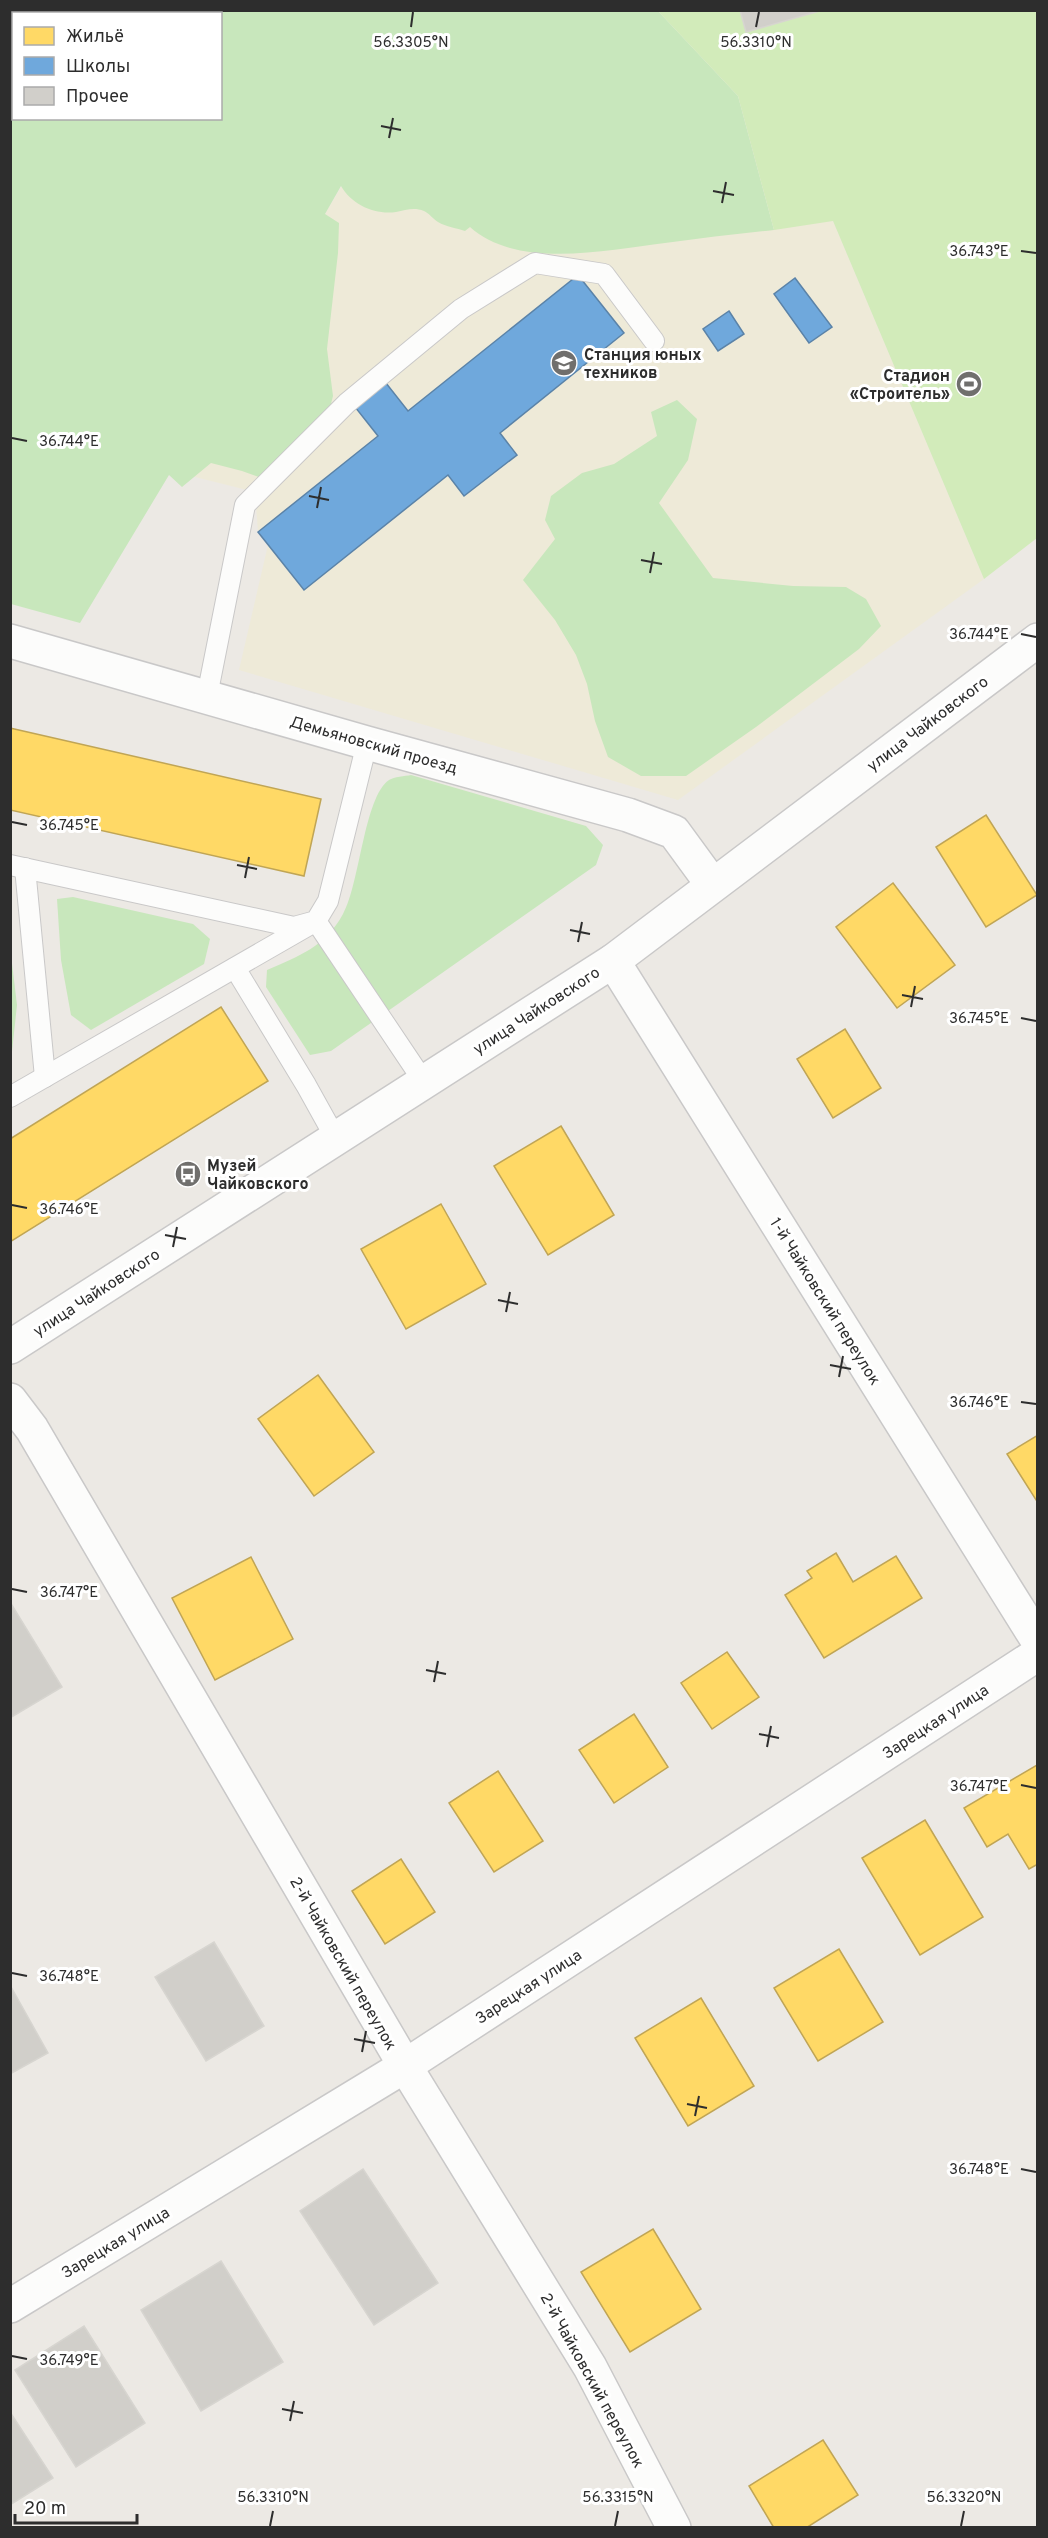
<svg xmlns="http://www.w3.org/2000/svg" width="1048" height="2538" font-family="Overpass,sans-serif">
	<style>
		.education { fill: #eeead8 }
		.green { fill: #c8e7bc; fill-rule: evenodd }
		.pitch { fill: #d2ebba }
		.homes { fill: #ffd966; stroke: #c0a555; stroke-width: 1.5 }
		.schools { fill: #6fa8dc; stroke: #5b83a8; stroke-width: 1.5 }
		.building { fill: #d1cfca; stroke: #d7d5d0; stroke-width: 1.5 }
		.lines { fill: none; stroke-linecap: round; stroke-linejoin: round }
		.lane-casing { stroke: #c9c8c8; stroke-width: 22 }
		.street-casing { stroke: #c9c8c8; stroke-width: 36 }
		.secondary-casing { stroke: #c9c8c8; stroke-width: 36 }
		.lane { stroke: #fcfcfb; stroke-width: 20 }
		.street { stroke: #fcfcfb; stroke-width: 33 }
		.secondary { stroke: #fcfcfb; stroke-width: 33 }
		.ticks { fill: none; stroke: #2d2d2d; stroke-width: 2 }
		.labels { text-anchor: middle; stroke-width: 6; stroke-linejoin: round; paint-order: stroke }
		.poi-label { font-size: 16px; font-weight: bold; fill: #2d2d2d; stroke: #fff; text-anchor: start }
		.street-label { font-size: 16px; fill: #2d2d2d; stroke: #fff }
		.ticks-label { font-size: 15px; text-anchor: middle; fill: #2d2d2d; stroke: #fff; stroke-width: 6; stroke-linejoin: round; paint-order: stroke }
	</style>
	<rect width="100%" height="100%" fill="#ece9e4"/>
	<!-- education -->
	<path class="education" d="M380,122L557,254L604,250L833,221L984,579L678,800L239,670L268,545L258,532L255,492L171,471Z"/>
	<!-- green -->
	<g class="green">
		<path d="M10,11H658L738,96L774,230C738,234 702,238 665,243C607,250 518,270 470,227L465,231C457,228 446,227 438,222C433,219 429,213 424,211C414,207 406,210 396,212C375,215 352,205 341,186L325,214L339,223L338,253L327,349L333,396L324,431L275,483L242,471L211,463L182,487L169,475L80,623L11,604ZM14,14H220V118H14Z"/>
		<path d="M677,400L697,419L688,460L659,503L713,578L793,586L846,587L866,599L881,626L859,649L756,727L686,776H641L608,757L595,721L587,684L576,655L555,620L523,580L555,539L545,520L551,496L582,473L614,464L657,436L651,412Z"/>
		<path d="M411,775L586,826L603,845L596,865L331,1051L310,1055L266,987L267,970C299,956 325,947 343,914C360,884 364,797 389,780C394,777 405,776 411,775Z"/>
		<path d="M73,897L193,924L210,939L204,964L91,1030L71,1015L61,960L57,899Z"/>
		<path d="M11,955L17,1005L11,1061H10Z"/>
	</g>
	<!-- pitch -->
	<path class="pitch" d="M658,11H1037V538L984,579L833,221L774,230L738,96Z"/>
	<!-- homes -->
	<g class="homes">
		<path d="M10,728L321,799L304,876L10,810Z"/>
		<path d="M986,815L1037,895L986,927L936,847Z"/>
		<path d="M893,883L955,965L897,1008L836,927Z"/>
		<path d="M221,1007L268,1081L10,1242V1139Z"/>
		<path d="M845,1029L881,1088L833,1118L797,1059Z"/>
		<path d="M561,1126L614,1215L548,1255L494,1166Z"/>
		<path d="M441,1204L486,1284L406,1329L361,1249Z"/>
		<path d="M318,1375L374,1452L314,1496L258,1419Z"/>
		<path d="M1038,1435V1503L1007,1454Z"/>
		<path d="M836,1553L853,1582L896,1556L922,1598L824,1658L785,1595L812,1578L807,1571Z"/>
		<path d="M251,1557L293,1639L215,1680L172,1598Z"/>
		<path d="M727,1652L759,1697L712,1729L681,1683Z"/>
		<path d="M634,1714L668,1767L614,1803L579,1750Z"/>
		<path d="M1037,1765L1038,1864L1029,1869L1008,1834L987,1847L964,1808Z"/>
		<path d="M498,1771L543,1841L494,1872L449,1803Z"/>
		<path d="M925,1820L983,1917L920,1955L862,1858Z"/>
		<path d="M401,1859L435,1912L385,1944L352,1891Z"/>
		<path d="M839,1949L883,2022L818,2061L774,1988Z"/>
		<path d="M701,1998L754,2086L688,2126L635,2038Z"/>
		<path d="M653,2229L701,2309L630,2352L581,2272Z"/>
		<path d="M823,2440L858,2495L806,2528H774L749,2486Z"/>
	</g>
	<!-- schools -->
	<g class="schools">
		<path d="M578,275L624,333L500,433L517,455L464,496L448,475L304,590L258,532L378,436L355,407L386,383L408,411Z"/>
		<path d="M795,278L832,327L809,343L774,294Z"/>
		<path d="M729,311L744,334L718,351L703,329Z"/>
	</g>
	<!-- building -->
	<g class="building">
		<path d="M740,10H823L746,32Z"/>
		<path d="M10,1602L62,1687L10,1718Z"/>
		<path d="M214,1942L264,2026L206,2061L155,1977Z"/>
		<path d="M10,1985L48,2053L10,2074Z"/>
		<path d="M363,2169L438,2283L374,2325L300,2211Z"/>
		<path d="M221,2261L283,2362L201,2411L141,2310Z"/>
		<path d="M84,2326L145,2423L76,2467L15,2370Z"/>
		<path d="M10,2412L53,2478L10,2505Z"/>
	</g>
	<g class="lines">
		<defs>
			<g id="lane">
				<path d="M207,696L245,505L347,403L461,309L535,263L604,274L654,341"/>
				<path d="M10,865L294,927L316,921L328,901L367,743"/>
				<path d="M25,868L45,1077"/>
				<path d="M235,968L306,1085L336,1139"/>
				<path d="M10,1097L316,921L424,1082"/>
			</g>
			<g id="street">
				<path d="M10,641L367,743L628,815L674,832L712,884"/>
				<path d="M613,961L1038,1641"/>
				<path d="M10,1400L32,1429L405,2066L590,2367L674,2528"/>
				<path d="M10,2306L405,2066L1038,1654"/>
			</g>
			<path id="secondary" d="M10,1347L613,961L1038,640"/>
		</defs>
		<!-- lane casing -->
		<use href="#lane" class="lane-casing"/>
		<!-- street casing -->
		<use href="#street" class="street-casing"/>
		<!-- secondary casing -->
		<use href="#secondary" class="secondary-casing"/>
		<!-- lane -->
		<use href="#lane" class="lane"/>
		<!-- street -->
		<use href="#street" class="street"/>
		<!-- secondary -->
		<use href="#secondary" class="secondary"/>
	</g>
	<!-- ticks -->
	<path class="ticks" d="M411,27L413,12M756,27L759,12M381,126L401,130M389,138L393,118M713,191L734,195M722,203L726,182M1021,251L1036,253M12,438L27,441M309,496L329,500M317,508L321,487M641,560L662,564M650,573L654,552M1021,634L1036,637M12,822L27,825M237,865L257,869M245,878L249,857M570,930L590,934M578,942L582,922M902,995L923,999M911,1007L915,986M1021,1018L1036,1021M12,1205L27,1208M165,1235L186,1239M173,1247L177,1227M498,1300L518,1304M506,1312L510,1292M830,1365L851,1369M839,1377L843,1356M1021,1402L1036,1404M12,1589L27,1592M426,1670L446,1674M434,1682L438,1661M759,1734L779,1738M767,1747L771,1726M1021,1785L1036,1788M12,1973L27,1976M354,2039L375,2043M362,2052L366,2031M687,2104L707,2108M695,2116L699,2096M1021,2169L1036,2172M12,2356L27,2359M282,2409L303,2413M290,2421L294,2401M270,2526L273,2511M615,2526L618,2511M961,2526L964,2511"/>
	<!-- icons -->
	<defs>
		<symbol id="school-disc" viewBox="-11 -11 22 22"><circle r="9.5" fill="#706f6d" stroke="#fff"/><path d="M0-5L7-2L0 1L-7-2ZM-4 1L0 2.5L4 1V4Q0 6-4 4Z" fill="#fff"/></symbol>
		<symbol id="stadium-disc" viewBox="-11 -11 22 22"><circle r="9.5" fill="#706f6d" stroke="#fff"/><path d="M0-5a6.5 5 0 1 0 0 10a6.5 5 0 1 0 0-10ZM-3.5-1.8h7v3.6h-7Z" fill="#fff"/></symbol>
		<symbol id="bus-disc" viewBox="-11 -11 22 22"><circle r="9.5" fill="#706f6d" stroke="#fff"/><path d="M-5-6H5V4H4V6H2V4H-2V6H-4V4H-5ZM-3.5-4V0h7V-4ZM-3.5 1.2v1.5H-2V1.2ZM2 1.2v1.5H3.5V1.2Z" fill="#fff"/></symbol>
	</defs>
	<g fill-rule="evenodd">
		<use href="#school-disc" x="549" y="348" width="30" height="30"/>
		<use href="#stadium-disc" x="954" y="369" width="30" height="30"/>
		<use href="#bus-disc" x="173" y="1159" width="30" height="30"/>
	</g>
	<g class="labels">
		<!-- poi labels -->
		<g class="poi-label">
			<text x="584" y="360">Станция юных<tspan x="584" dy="18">техников</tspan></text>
			<text x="950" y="381" text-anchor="end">Стадион<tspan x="950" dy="18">«Строитель»</tspan></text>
			<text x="207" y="1171">Музей<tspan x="207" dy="18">Чайковского</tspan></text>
		</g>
		<!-- street labels -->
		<g class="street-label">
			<text transform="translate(927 723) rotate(-37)" y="6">улица Чайковского</text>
			<text transform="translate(374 744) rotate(16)" y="6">Демьяновский проезд</text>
			<text transform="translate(536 1010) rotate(-33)" y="6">улица Чайковского</text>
			<text transform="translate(96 1292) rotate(-33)" y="6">улица Чайковского</text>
			<text transform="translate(826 1301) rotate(58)" y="6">1-й Чайковский переулок</text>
			<text transform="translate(935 1721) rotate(-33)" y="6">Зарецкая улица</text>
			<text transform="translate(344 1963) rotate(60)" y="6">2-й Чайковский переулок</text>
			<text transform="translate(528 1986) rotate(-33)" y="6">Зарецкая улица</text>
			<text transform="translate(115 2242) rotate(-31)" y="6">Зарецкая улица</text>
			<text transform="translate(593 2380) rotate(61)" y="6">2-й Чайковский переулок</text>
		</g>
	</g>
	<g class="ticks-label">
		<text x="411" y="47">56.3305°N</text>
		<text x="756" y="47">56.3310°N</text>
		<text x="979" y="256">36.743°E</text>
		<text x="69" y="446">36.744°E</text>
		<text x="979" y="639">36.744°E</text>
		<text x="69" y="830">36.745°E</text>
		<text x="979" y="1023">36.745°E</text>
		<text x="69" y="1214">36.746°E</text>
		<text x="979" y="1407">36.746°E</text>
		<text x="69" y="1597">36.747°E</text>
		<text x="979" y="1791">36.747°E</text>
		<text x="69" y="1981">36.748°E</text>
		<text x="979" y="2174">36.748°E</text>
		<text x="69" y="2365">36.749°E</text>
		<text x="273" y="2502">56.3310°N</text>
		<text x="618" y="2502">56.3315°N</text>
		<text x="964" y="2502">56.3320°N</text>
	</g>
	<!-- border -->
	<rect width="1048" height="2538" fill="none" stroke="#2d2d2d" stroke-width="24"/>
	<!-- legend -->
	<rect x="12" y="12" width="210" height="108" fill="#ffffff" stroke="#ababab" stroke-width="1.5"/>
	<rect x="24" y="27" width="30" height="18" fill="#ffd966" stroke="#ababab" stroke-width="1.5"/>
	<text x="66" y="42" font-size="18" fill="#2d2d2d">Жильё</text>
	<rect x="24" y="57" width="30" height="18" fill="#6fa8dc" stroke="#ababab" stroke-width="1.5"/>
	<text x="66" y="72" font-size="18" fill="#2d2d2d">Школы</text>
	<rect x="24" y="87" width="30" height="18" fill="#d1cfca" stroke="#ababab" stroke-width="1.5"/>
	<text x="66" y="102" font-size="18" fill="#2d2d2d">Прочее</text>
	<!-- scale -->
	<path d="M15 2514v9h122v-9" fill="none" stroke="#2d2d2d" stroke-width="3"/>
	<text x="24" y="2514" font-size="18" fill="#2d2d2d" stroke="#ffffff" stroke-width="4.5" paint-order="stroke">20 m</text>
</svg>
